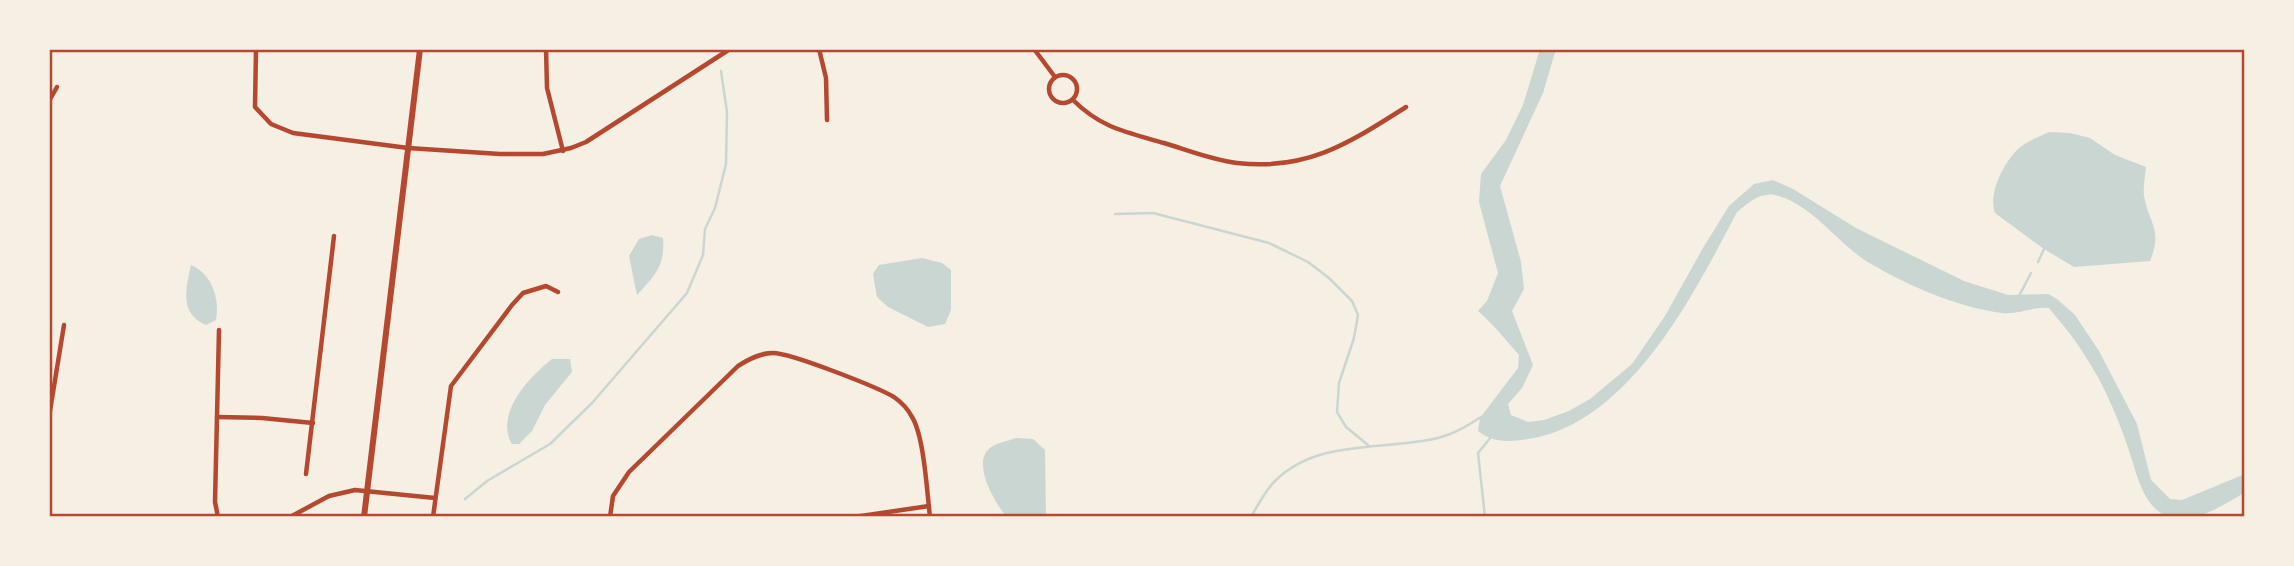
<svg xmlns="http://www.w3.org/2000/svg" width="2294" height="566" font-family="Overpass,sans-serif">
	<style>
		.water { fill: #c9d6d2 }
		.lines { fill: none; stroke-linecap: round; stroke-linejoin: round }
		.stream { stroke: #c9d6d2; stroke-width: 2.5 }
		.minor { stroke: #b5482f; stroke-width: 4.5 }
		.secondary { stroke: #b5482f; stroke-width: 6 }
		.neatline { fill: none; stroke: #b5482f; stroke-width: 2.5 }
	</style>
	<rect width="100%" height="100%" fill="#f6efe4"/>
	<!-- water -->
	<g class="water">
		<path d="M1540,49H1556L1543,93L1500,186L1521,262L1524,289L1512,311L1533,365L1522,388L1508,404L1511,415L1528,422L1544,420L1569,411L1590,399L1632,364L1665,316L1703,248L1729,206L1754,184L1773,180L1793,189L1856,228L1964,281L2008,295L2048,294L2057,299L2075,315L2099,351L2137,424L2151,480L2170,499L2182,500L2245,474V492C2223,506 2187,529 2161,513C2145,503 2138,480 2133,463C2121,424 2105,385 2082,351C2073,336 2060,322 2049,308C2033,306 2017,315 2002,313C1957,307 1909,286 1871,264C1838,245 1813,204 1775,195C1760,192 1748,203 1737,212C1694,294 1629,424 1528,439C1509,442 1493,443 1478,431L1480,418L1518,368L1519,355C1506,340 1493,324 1478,311L1487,301L1498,273L1479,202L1481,174L1506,140L1523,105Z"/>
		<path d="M2049,132L2070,133L2090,138L2115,155L2146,167C2145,176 2143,187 2144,196C2149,224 2163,229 2150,261L2074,267L2044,249L1995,213C1988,193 2004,162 2019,148C2027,141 2039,137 2049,132Z"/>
		<path d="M652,235L663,238C665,267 655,275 637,295L629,256L639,239Z"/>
		<path d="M922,258L942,263L951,270V310L945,324L928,327L888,307L877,297L873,274L879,265Z"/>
		<path d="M191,265C212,274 220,299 216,320L206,325C179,314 186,288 191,265Z"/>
		<path d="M552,359H570L572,372L545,405L532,431L519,444H512C494,414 530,376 552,359Z"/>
		<path d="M1016,438L1033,439L1045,450L1046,517H1007C995,504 971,462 990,448C996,443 1008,441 1016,438Z"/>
	</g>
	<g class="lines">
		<!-- stream -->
		<g class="stream">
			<path d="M1115,214L1153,213L1269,243L1308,262L1329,278L1352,301L1358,315L1354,338L1339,383L1337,412L1346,427L1368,445"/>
			<path d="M2038,262L2044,249"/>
			<path d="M2018,298L2031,273"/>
			<path d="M465,499L487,481L550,444L592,403L687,293L703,255L705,229L715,208L726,164L727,112L721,71"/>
			<path d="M1251,517C1258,505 1265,491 1275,481C1318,438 1384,451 1438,438C1454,434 1467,426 1481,417"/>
			<path d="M1485,517L1478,453L1491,437"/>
		</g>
		<!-- minor -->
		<g class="minor">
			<path d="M256,49L255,107L271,124L293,133L408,148L500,154H543L571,148L586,142L730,49"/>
			<path d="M546,49L547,88L563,151"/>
			<path d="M819,49L826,78L827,120"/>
			<path d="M1034,49L1055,77"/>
			<circle cx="1063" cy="89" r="14"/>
			<path d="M1073,100C1101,128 1126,132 1164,143C1187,150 1212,160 1237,163C1308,171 1349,143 1406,107"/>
			<path d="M49,101L57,87"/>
			<path d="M49,417L64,325"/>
			<path d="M217,417L262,418L313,423"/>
			<path d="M306,474L334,236"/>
			<path d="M218,517L215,502L219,330"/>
			<path d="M290,517L329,496L355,490L435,498"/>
			<path d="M433,517L451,386L512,305L523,293L546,286L558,292"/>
			<path d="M610,517L613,496L629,472L738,366C749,359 760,353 773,353C791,353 877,387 894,397C901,402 908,409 912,417C924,436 927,492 930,517"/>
			<path d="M854,517L929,506"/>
		</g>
		<!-- secondary -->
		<path class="secondary" d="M364,517L420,49"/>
	</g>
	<!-- border -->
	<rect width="2294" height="566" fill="none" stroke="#f6efe4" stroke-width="102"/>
	<rect x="51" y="51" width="2192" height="464" class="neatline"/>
</svg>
